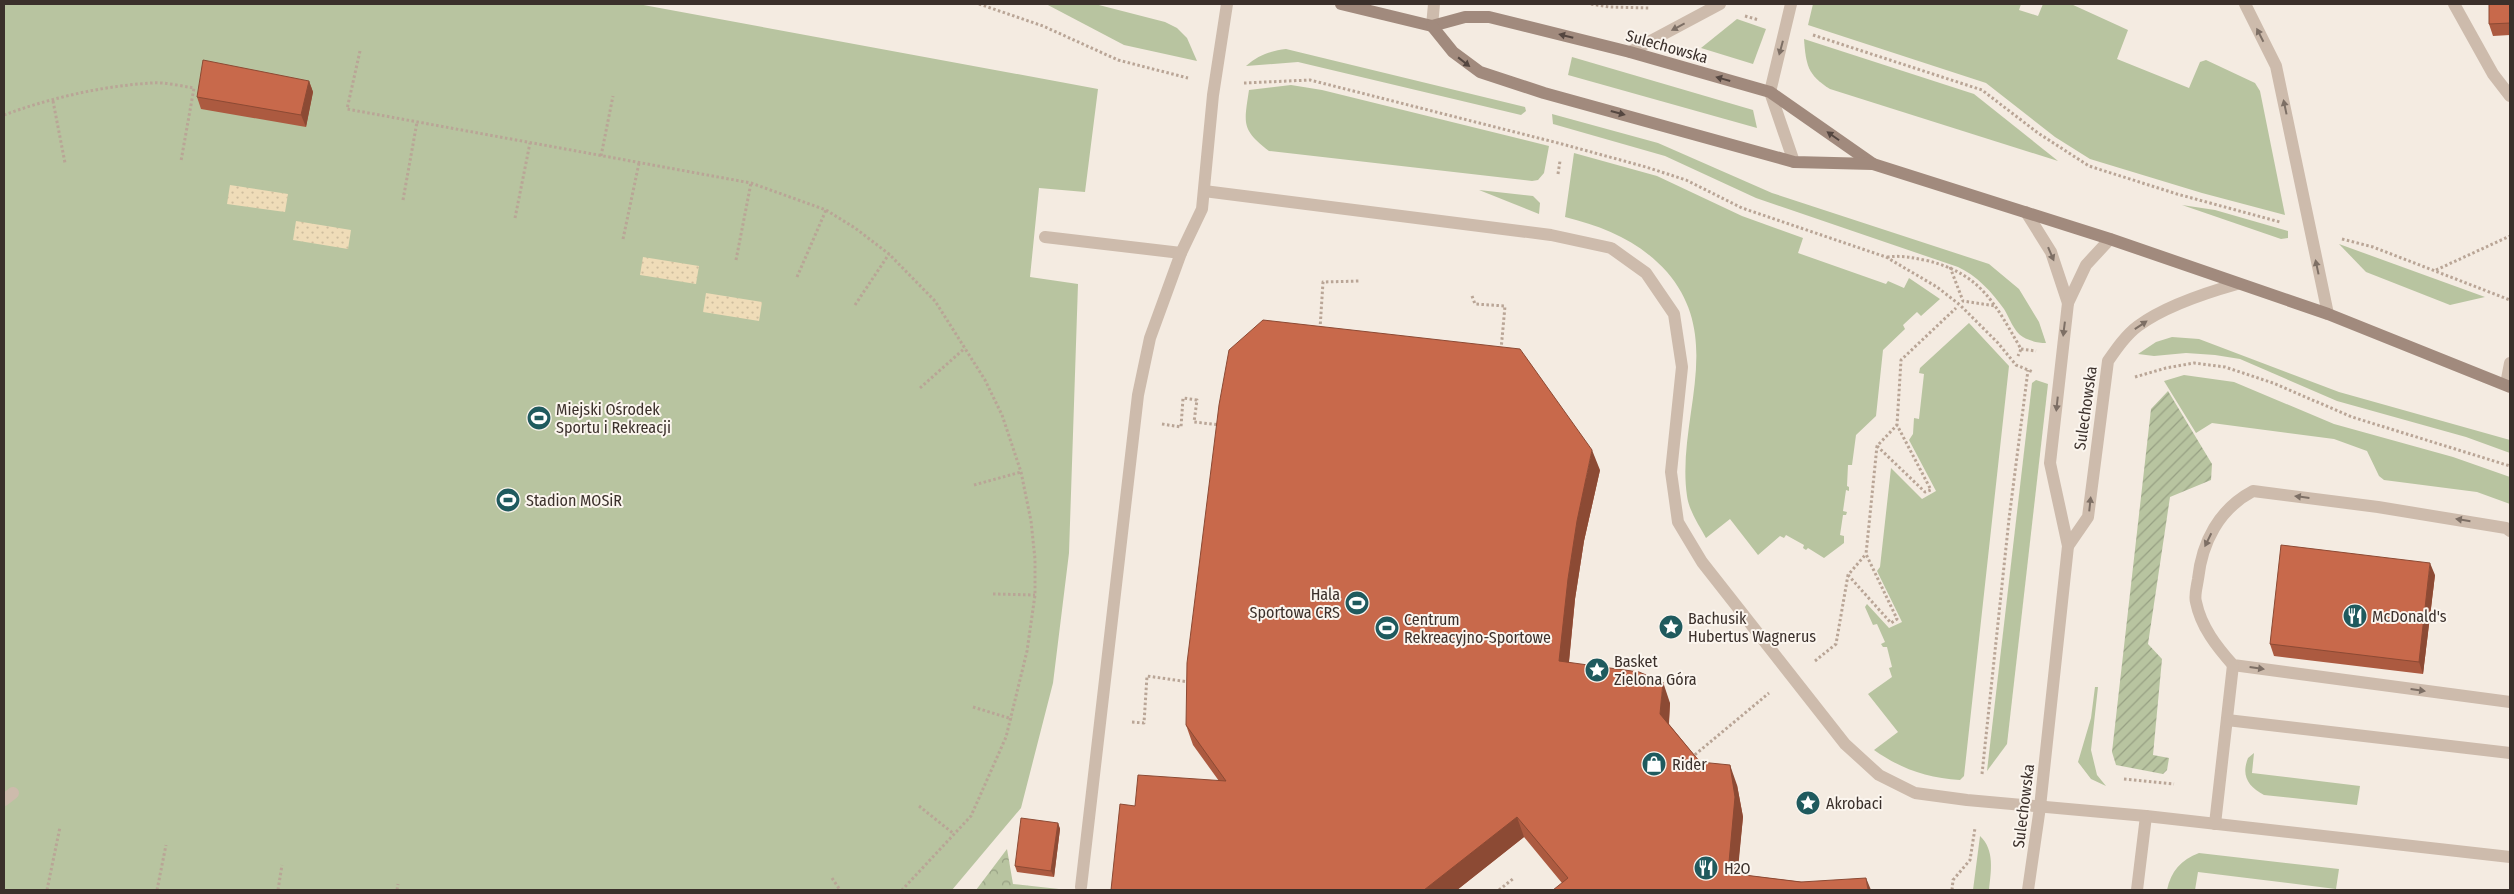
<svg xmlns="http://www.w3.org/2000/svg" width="2514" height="894" font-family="'Fira Sans Condensed',sans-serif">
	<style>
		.grass { fill: #b8c4a0 }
		.forest { fill: url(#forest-crowns) }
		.sand { fill: url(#sand-dots) }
		.garden { fill: url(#garden-furrows) }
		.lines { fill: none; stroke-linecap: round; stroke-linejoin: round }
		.path { stroke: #b9a596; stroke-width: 3; stroke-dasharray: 2.5 2.5; stroke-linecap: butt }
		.lane { stroke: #cdbbac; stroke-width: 12 }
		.street { stroke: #cdbbac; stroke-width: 12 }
		.secondary { stroke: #a18a7d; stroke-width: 12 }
		.wall { fill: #ac5a40 }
		.shaded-wall { fill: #8c4a34 }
		.building { fill: #c8694b; stroke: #8c4a34 }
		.oneway { fill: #7d6f65 }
		.oneway2 { fill: #544640 }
		.labels { text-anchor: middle; stroke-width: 4; stroke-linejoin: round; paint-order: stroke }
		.street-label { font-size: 16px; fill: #3b302b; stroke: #fbf5ee }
		.poi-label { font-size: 16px; fill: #3b302b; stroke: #fbf5ee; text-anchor: start }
	</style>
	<defs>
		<pattern id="forest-crowns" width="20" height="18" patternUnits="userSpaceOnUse" patternTransform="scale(1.25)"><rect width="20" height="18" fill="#b8c4a0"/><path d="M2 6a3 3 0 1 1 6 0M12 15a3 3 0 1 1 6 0" fill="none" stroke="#97a083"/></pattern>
		<pattern id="sand-dots" width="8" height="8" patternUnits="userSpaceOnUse" patternTransform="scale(1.25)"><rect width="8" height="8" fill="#efdcb8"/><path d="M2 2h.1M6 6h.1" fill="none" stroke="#cebd9e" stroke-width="1.8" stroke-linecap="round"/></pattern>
		<pattern id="garden-furrows" width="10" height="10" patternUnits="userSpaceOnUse" patternTransform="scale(1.25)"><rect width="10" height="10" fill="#b8c4a0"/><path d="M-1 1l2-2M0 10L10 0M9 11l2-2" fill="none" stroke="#97a083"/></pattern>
	</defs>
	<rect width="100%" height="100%" fill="#f4ebe1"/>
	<!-- grass -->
	<g class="grass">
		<path d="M4,4H638L1098,89L1085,192L1039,188L1030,277L1078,284L1069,553L1053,683L1021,808L952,890H4Z"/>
		<path d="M1046,4H1095L1165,22L1177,28L1187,38L1197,61L1124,45Z"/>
		<path d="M1813,4H2021L2019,10L2038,16L2043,4H2071L2128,30L2117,59L2189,88L2200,62L2206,60L2255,83L2260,91L2285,215L2202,193L2090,159L2055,137L1986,83L1808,25Z"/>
		<path d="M1737,19L1766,29L1753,64L1701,48Z"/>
		<path d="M1804,39L1974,94L2058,161L1830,89C1807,75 1806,64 1804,39Z"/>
		<path d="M1286,49L1525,107L1526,111L1521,115L1298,62L1246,66C1258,55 1270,51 1286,49Z"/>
		<path d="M1572,57L1753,110L1757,128L1568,75Z"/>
		<path d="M1291,85L1322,90L1549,146L1544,173L1538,180L1532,181L1269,151C1241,129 1244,124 1249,90Z"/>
		<path d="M1552,114L1658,143L1772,193L1989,264L2019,289L2039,322L2046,343C2038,343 2030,341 2023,337C2014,332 2009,317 2004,309C1992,292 1976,275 1958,267L1756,198L1665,156L1553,124Z"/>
		<path d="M1574,153L1657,176L1742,216L1803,238L1798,253L1886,284L1888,281L1904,288L1909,278L1940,299L1921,316L1917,312L1903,325L1905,329L1883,350L1876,416L1856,435L1852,465H1848L1847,486L1849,487V491L1846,490L1843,511L1847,512L1846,515H1843L1840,535L1844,536V543L1824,558L1808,548L1806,550L1803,548L1804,545L1786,535L1784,538L1780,536L1758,555L1730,519L1706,538C1699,525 1689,511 1687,496C1676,419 1726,341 1667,272C1639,241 1605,227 1565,217Z"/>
		<path d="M1479,190L1533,196L1540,203L1539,214Z"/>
		<path d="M2182,205L2215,210L2288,231V238L2281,239Z"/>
		<path d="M2339,244L2485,297L2450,305L2366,272Z"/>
		<path d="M1969,323L2009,366L1964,776L1960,780C1927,778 1901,769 1874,750L1898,732L1868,694L1892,677L1889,668L1892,667L1887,647H1883L1881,644L1885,642L1877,624L1873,625L1865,607L1867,604L1889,628L1902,622L1877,571L1880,567L1891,468L1922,499L1936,491L1909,440L1913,434L1914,418L1919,419L1924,374L1919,373L1920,368Z"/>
		<path d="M2172,337L2199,339L2339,392L2510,440V453L2466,437L2337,401L2240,359L2215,355L2186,353L2154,356L2138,354L2156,342Z"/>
		<path d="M2184,375L2234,382L2334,424L2453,457L2510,477V504L2477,492L2384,480L2379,476L2367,451L2334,439L2212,423L2196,433L2164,381Z"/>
		<path d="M2036,380L2048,384L2007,744L1987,771L2032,383Z"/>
		<path d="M2095,687H2098L2091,750L2097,775L2106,786L2091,779L2078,762L2091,718Z"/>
		<path d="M2254,753L2252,773L2360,786L2357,805L2264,795C2248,786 2241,776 2248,758Z"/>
		<path d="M1980,836C1995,850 1991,871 1989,890H1973Z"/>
		<path d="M2199,853L2339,869L2336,889L2198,872L2195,890H2167C2171,871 2181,860 2199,853Z"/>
	</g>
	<!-- forest -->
	<path class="forest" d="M1007,849L1013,884L1068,890H976Z"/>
	<!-- sand -->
	<g class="sand">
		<path d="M230,185L288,194L285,212L227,204Z"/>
		<path d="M296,221L351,230L348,249L293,240Z"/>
		<path d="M643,257L699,266L696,284L640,275Z"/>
		<path d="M706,293L762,302L759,321L703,312Z"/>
	</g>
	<!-- garden -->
	<path class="garden" d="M2168,391L2212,464L2211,480L2170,497L2148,644L2162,659L2153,755L2169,758L2167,770L2163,774L2116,765L2112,752L2151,409Z"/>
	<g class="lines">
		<!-- path -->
		<g class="path">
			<path d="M979,4L1043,26L1118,60L1188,78"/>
			<path d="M1591,4L1609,7L1650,8"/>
			<path d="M1745,16L1759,20"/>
			<path d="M1813,35L1982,90L2038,133L2089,166L2177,194L2280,222"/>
			<path d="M360,51L347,109L751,183L826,210L855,228L889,254L935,301L985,380L1002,415L1021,472L1031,521L1035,559V595L1027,651L1006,737L971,816L902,890"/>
			<path d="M1244,83L1310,80L1562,144L1646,167L1686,180L1742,208L1886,257L1937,287L1960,305L1998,343L2016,365L2033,372"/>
			<path d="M53,101L65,163"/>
			<path d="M4,115C50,98 102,86 152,83C165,82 181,86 194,88L181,161"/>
			<path d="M601,156L613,96"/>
			<path d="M1558,174L1560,161"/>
			<path d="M403,200L417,122"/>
			<path d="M515,218L530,143"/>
			<path d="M623,239L639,163"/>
			<path d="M2342,239L2373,247L2510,300"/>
			<path d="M1887,257C1902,255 1914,258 1929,261C1982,275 1995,304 2021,349L2018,356"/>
			<path d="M736,260L751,183"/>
			<path d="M1950,267L1963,301L1996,306"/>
			<path d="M2436,270L2510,236"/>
			<path d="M797,277L826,210"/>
			<path d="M1472,296L1475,304L1505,306L1501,350"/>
			<path d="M855,305L889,254"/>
			<path d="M1320,329L1323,282L1360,281"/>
			<path d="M2021,349L2036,351"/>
			<path d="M2135,377L2166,368L2194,363L2225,367L2273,383L2352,417L2510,466"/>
			<path d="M920,388L965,348"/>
			<path d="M1162,424L1181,427L1183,398L1197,400L1194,422L1221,425"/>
			<path d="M1877,446L1925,492L1931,490L1897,425L1901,360L1956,308"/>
			<path d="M974,485L1021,472"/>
			<path d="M1848,575L1891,623L1897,619L1866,554L1877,446L1897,425"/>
			<path d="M993,594L1035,595"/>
			<path d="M1815,661L1836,644L1848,575L1866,554"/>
			<path d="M973,707L1012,719"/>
			<path d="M1132,722L1144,723L1147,676L1189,682"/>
			<path d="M1691,758L1769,693"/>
			<path d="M1982,774L2009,519L2028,370"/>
			<path d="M2124,779L2174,784"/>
			<path d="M919,806L954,834"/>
			<path d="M832,878L840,890"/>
			<path d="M47,890L60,827"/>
			<path d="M157,890L166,845"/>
			<path d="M278,890L282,865"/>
			<path d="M397,890L398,884"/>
			<path d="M1499,890L1514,878"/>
			<path d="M1952,890L1953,880L1970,860L1975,828"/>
		</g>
		<!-- lane -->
		<g class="lane">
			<path d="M1791,4L1770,92L1794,162"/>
			<path d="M2245,4L2276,66L2328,314"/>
			<path d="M2454,4L2493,74L2510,96"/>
			<path d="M1630,52L1720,4"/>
			<path d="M1204,191L1551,235L1611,248L1646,273L1674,314L1682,367L1671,472L1678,522L1702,562L1845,744L1879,775L1915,793L1967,800L2146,816L2510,857"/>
			<path d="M1045,237L1181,253"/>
			<path d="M2506,384L2510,363"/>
			<path d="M2510,531L2506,528L2378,507L2253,491C2219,509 2202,542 2198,579C2197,586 2194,596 2196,602C2201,627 2217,647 2233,665L2510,702"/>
			<path d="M2227,720L2510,753"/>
			<path d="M4,800L13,793"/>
			<path d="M2215,824L2233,665"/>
			<path d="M1081,887L1138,395L1150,338L1181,253L1202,209L1213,95L1227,4"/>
			<path d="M2137,890L2146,816"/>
		</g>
		<!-- street -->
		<g class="street">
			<path d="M1432,26L1434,4"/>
			<path d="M2026,212L2051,252L2068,303"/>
			<path d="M2068,546L2088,517L2108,361C2117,348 2126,335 2138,326C2165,306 2205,293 2237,284"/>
			<path d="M2028,890L2040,807L2068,546L2050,463L2068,303L2086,265L2110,239"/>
		</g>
		<!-- secondary -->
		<g class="secondary">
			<path d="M1341,4L1432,26L1465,17H1489L1630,52L1770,92L1873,164"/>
			<path d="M1432,26L1453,52L1480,72L1544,93L1794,162L1873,164L2110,239L2328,314L2510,387"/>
		</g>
	</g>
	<!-- wall -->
	<g class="wall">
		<path d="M2510,4V35L2493,36L2489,24Z"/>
		<path d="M309,81L313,92L306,127L201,109L197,97Z"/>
		<path d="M1600,470L1584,541L1575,599L1569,662L1670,703L1669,724L1700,762L1737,785L1743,817L1737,874L1871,890L1562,883L1524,837L1457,890H1111L1135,806L1219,781L1193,745L1186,725Z"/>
		<path d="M2435,575L2423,674L2274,656L2270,644Z"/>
		<path d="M1058,823L1060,829L1054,877L1017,872L1015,866Z"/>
	</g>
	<!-- shaded-wall -->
	<g class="shaded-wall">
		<path d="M309,81L313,92L306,127L301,115Z"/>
		<path d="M1592,450L1600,470L1584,541L1575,599L1567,681L1559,661L1568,579L1577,521Z"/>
		<path d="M2430,563L2435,575L2423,674L2419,662Z"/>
		<path d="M1663,682L1670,703L1668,734L1660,714Z"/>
		<path d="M1730,765L1737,785L1743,817L1736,890L1728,873Z"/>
		<path d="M1517,817L1524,837L1457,890H1424Z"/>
		<path d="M1058,823L1060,829L1054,877L1051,871Z"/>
		<path d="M1866,878L1871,890H1868Z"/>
	</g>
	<!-- building -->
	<g class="building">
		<path d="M2489,4H2510V23L2489,24Z"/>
		<path d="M203,60L309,81L301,115L197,97Z"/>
		<path d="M1263,320L1520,349L1592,450L1577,521L1568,579L1559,661L1639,672L1663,682L1660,714L1700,762L1730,765L1735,797L1728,873L1801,882L1866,878L1868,890H1553L1568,878L1517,817L1424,890H1111L1120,804L1135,806L1138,775L1226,781L1186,725L1187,663L1219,405L1229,350Z"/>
		<path d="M2281,545L2430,563L2419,662L2270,644Z"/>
		<path d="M1021,818L1058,823L1051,871L1015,866Z"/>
	</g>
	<!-- one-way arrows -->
	<defs><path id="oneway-solid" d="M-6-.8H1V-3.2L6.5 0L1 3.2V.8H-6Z" transform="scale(1.25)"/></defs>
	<g class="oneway">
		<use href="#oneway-solid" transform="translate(1678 27) rotate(152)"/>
		<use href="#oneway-solid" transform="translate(2260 35) rotate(-117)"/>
		<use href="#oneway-solid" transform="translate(1781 48) rotate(105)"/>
		<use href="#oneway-solid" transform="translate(2285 107) rotate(-102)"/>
		<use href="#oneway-solid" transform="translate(2051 254) rotate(67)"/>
		<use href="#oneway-solid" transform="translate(2317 267) rotate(-102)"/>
		<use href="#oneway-solid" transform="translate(2141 325) rotate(-34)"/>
		<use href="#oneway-solid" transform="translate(2064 329) rotate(97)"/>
		<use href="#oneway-solid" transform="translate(2057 404) rotate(96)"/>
		<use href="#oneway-solid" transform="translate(2302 497) rotate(-173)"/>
		<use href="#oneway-solid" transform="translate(2090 504) rotate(-84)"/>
		<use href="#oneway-solid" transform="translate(2463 520) rotate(-171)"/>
		<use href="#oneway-solid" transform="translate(2208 540) rotate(116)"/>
		<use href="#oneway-solid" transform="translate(2257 668) rotate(8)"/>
		<use href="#oneway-solid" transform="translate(2418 690) rotate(8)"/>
	</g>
	<g class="oneway2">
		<use href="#oneway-solid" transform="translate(1566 36) rotate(-166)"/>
		<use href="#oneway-solid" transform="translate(1464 62) rotate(38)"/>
		<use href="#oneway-solid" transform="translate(1723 79) rotate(-164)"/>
		<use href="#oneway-solid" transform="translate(1618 113) rotate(15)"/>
		<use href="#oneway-solid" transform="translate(1833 136) rotate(-145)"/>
	</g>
	<!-- icons -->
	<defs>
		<symbol id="stadium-disc" viewBox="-11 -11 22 22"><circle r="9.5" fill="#1f5a5e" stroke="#fbf5ee"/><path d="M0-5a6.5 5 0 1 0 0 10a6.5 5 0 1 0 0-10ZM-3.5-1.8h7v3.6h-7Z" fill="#fff"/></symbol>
		<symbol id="restaurant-disc" viewBox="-11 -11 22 22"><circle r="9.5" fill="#1f5a5e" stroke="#fbf5ee"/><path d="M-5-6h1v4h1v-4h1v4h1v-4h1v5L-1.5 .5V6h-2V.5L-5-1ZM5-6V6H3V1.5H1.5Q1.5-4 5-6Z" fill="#fff"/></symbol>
		<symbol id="sight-disc" viewBox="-11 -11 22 22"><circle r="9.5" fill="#1f5a5e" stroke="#fbf5ee"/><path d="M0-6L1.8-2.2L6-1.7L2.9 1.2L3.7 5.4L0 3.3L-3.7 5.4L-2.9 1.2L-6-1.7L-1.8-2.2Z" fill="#fff"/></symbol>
		<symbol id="shop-disc" viewBox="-11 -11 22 22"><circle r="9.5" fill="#1f5a5e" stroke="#fbf5ee"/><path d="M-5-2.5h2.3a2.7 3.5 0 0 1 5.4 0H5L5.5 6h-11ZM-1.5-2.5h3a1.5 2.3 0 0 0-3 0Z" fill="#fff"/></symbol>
	</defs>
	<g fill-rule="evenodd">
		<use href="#stadium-disc" x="525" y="404" width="28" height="28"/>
		<use href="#stadium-disc" x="494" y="486" width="28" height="28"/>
		<use href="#stadium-disc" x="1343" y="589" width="28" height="28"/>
		<use href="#restaurant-disc" x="2341" y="602" width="28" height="28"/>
		<use href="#sight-disc" x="1657" y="613" width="28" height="28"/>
		<use href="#stadium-disc" x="1373" y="614" width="28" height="28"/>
		<use href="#sight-disc" x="1583" y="656" width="28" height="28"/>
		<use href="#shop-disc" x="1640" y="750" width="28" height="28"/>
		<use href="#sight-disc" x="1794" y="789" width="28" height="28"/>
		<use href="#restaurant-disc" x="1692" y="854" width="28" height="28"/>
	</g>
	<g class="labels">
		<!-- street labels -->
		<g class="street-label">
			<text transform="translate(1667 46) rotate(16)" y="6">Sulechowska</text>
			<text transform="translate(2085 408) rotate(-82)" y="6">Sulechowska</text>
			<text transform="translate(2023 806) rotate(-83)" y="6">Sulechowska</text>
		</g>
		<!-- poi labels -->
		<g class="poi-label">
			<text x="556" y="415">Miejski Ośrodek<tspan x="556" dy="18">Sportu i Rekreacji</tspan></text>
			<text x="526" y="506">Stadion MOSiR</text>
			<text x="1340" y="600" text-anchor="end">Hala<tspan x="1340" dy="18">Sportowa CRS</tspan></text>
			<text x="2372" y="622">McDonald's</text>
			<text x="1688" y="624">Bachusik<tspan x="1688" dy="18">Hubertus Wagnerus</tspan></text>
			<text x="1404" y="625">Centrum<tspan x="1404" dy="18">Rekreacyjno-Sportowe</tspan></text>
			<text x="1614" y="667">Basket<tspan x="1614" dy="18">Zielona Góra</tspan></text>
			<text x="1672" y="770">Rider</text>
			<text x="1826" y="809">Akrobaci</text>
			<text x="1724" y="874">H2O</text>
		</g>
	</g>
	<!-- border -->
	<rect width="2514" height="894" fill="none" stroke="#3b302b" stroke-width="10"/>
</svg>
